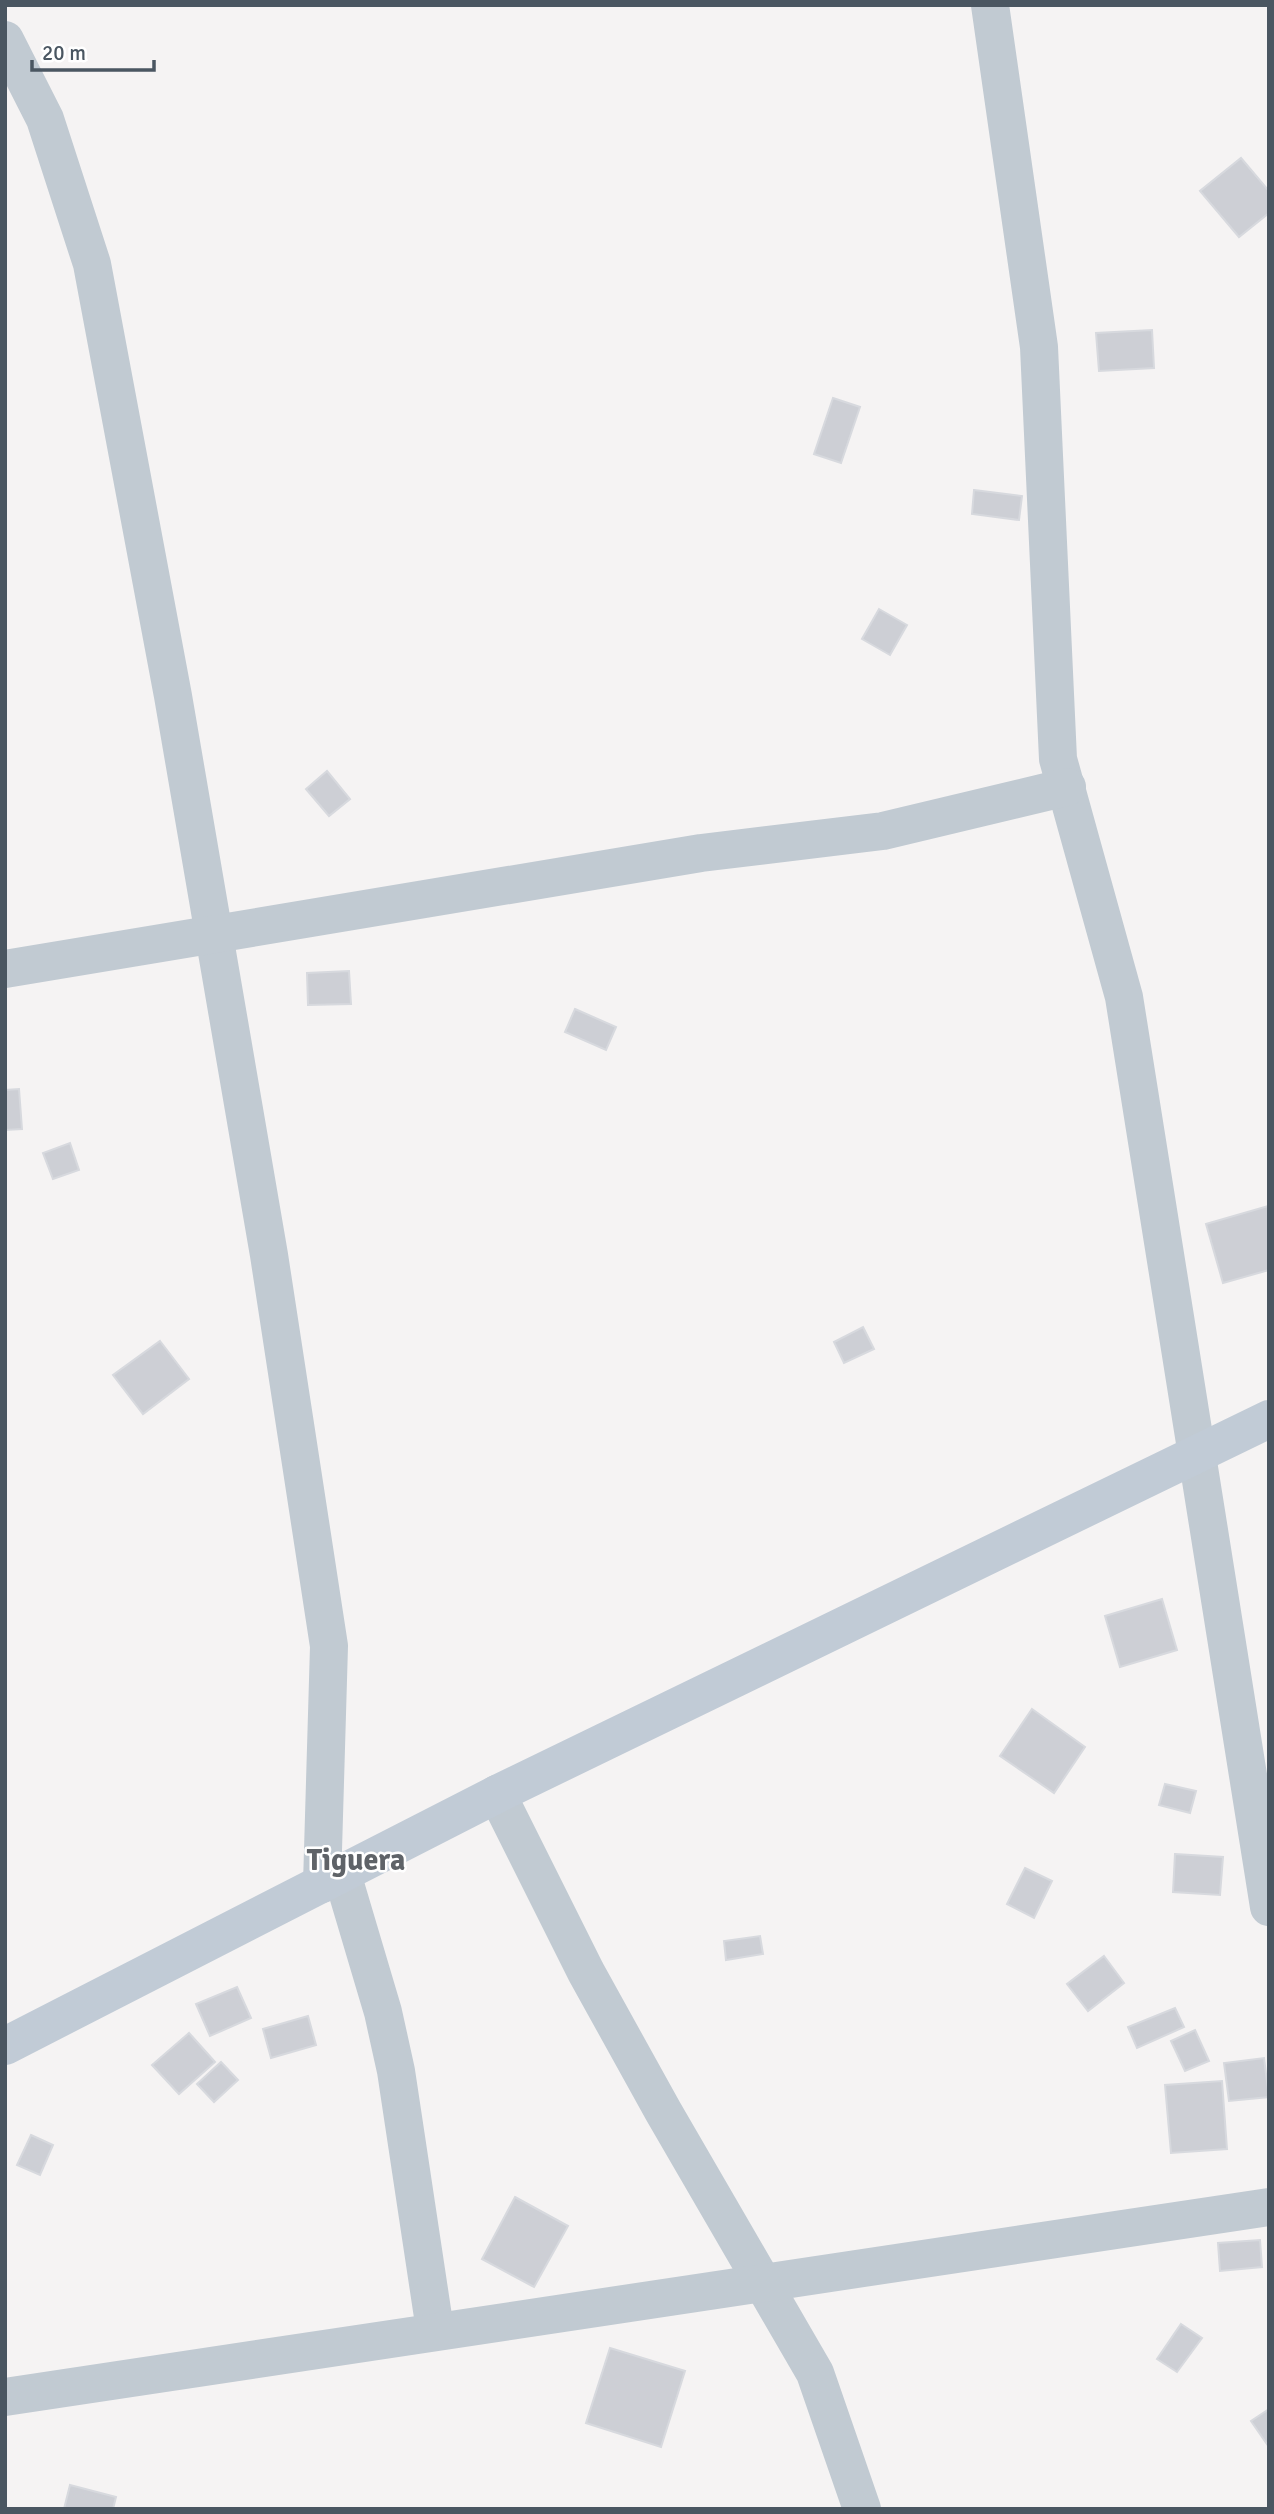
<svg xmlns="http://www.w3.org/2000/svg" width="1274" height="2514" font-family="Signika,sans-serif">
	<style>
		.building { fill: #cdcfd5; stroke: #d7d9de; stroke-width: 2 }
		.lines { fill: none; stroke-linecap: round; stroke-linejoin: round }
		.street { stroke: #c1cad2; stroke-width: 38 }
		.secondary { stroke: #c1cbd6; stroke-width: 38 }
		.labels { text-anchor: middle; stroke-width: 5; stroke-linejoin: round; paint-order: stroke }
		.quarter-label { font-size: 30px; font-weight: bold; fill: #5f6368; stroke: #fff }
	</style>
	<rect width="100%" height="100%" fill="#f5f3f3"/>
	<!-- building -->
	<g class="building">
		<path d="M1241,158L1269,191V213L1239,237L1200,191Z"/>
		<path d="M1152,330L1154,368L1099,371L1096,333Z"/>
		<path d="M833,398L860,407L841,463L814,454Z"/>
		<path d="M974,490L1022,496L1019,520L972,514Z"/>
		<path d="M879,609L907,625L890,655L862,639Z"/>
		<path d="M327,771L350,799L329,816L306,789Z"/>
		<path d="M349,971L351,1004L308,1005L307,973Z"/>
		<path d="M575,1009L616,1027L606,1050L565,1032Z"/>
		<path d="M19,1089L22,1129L5,1130V1090Z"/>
		<path d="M70,1143L79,1170L53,1179L43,1153Z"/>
		<path d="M1268,1206L1269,1270L1223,1283L1206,1224Z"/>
		<path d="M863,1327L874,1349L844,1363L834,1342Z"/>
		<path d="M160,1341L189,1379L143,1414L113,1375Z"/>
		<path d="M1162,1599L1177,1650L1120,1667L1105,1616Z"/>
		<path d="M1032,1709L1085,1747L1054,1793L1000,1756Z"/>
		<path d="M1165,1784L1196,1791L1190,1813L1159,1805Z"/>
		<path d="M1175,1854L1223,1857L1220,1895L1173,1892Z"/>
		<path d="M1025,1868L1052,1881L1034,1918L1007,1904Z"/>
		<path d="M760,1936L763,1954L726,1960L724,1941Z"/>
		<path d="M1104,1956L1124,1983L1088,2011L1067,1984Z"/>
		<path d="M237,1987L251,2018L210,2036L196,2004Z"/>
		<path d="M1175,2008L1184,2027L1137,2048L1128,2027Z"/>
		<path d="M308,2016L316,2045L271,2058L263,2029Z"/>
		<path d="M1195,2030L1209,2061L1185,2071L1171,2041Z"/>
		<path d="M189,2033L215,2062L179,2094L152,2065Z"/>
		<path d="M1264,2058L1269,2097L1229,2101L1224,2063Z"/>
		<path d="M221,2062L238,2080L214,2102L197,2084Z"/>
		<path d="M1222,2081L1227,2149L1171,2153L1165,2085Z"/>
		<path d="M31,2135L53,2145L40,2175L17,2165Z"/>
		<path d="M515,2197L568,2226L534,2287L482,2259Z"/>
		<path d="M1260,2240L1262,2267L1220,2271L1218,2243Z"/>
		<path d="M1181,2324L1202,2338L1177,2372L1157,2359Z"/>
		<path d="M610,2348L685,2371L661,2447L586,2423Z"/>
		<path d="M1269,2409V2447L1251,2421Z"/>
		<path d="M70,2485L116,2497L113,2509H64Z"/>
	</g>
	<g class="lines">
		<!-- street -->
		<g class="street">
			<path d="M990,5L1039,347L1058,759L1124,997L1269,1907"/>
			<path d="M5,40L45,119L92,264L173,696L269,1255L329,1646L322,1884"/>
			<path d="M5,969L701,853L883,831L1067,787"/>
			<path d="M497,1794L586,1972L663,2111L815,2373L862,2509"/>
			<path d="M342,1874L383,2012L396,2071L435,2330"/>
			<path d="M5,2397L1269,2207"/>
		</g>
		<!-- secondary -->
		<path class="secondary" d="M5,2046L497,1794L1269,1419"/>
	</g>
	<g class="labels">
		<!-- quarter labels -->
		<g class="quarter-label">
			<text x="356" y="1870">Tiguera</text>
		</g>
	</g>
	<!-- border -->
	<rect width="1274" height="2514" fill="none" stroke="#4a5661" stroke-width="14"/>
	<!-- scale -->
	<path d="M32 60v10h122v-10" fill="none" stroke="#4a5661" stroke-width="3.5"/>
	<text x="42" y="60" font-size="21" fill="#4a5661" stroke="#ffffff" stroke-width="5" paint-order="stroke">20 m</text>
</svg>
